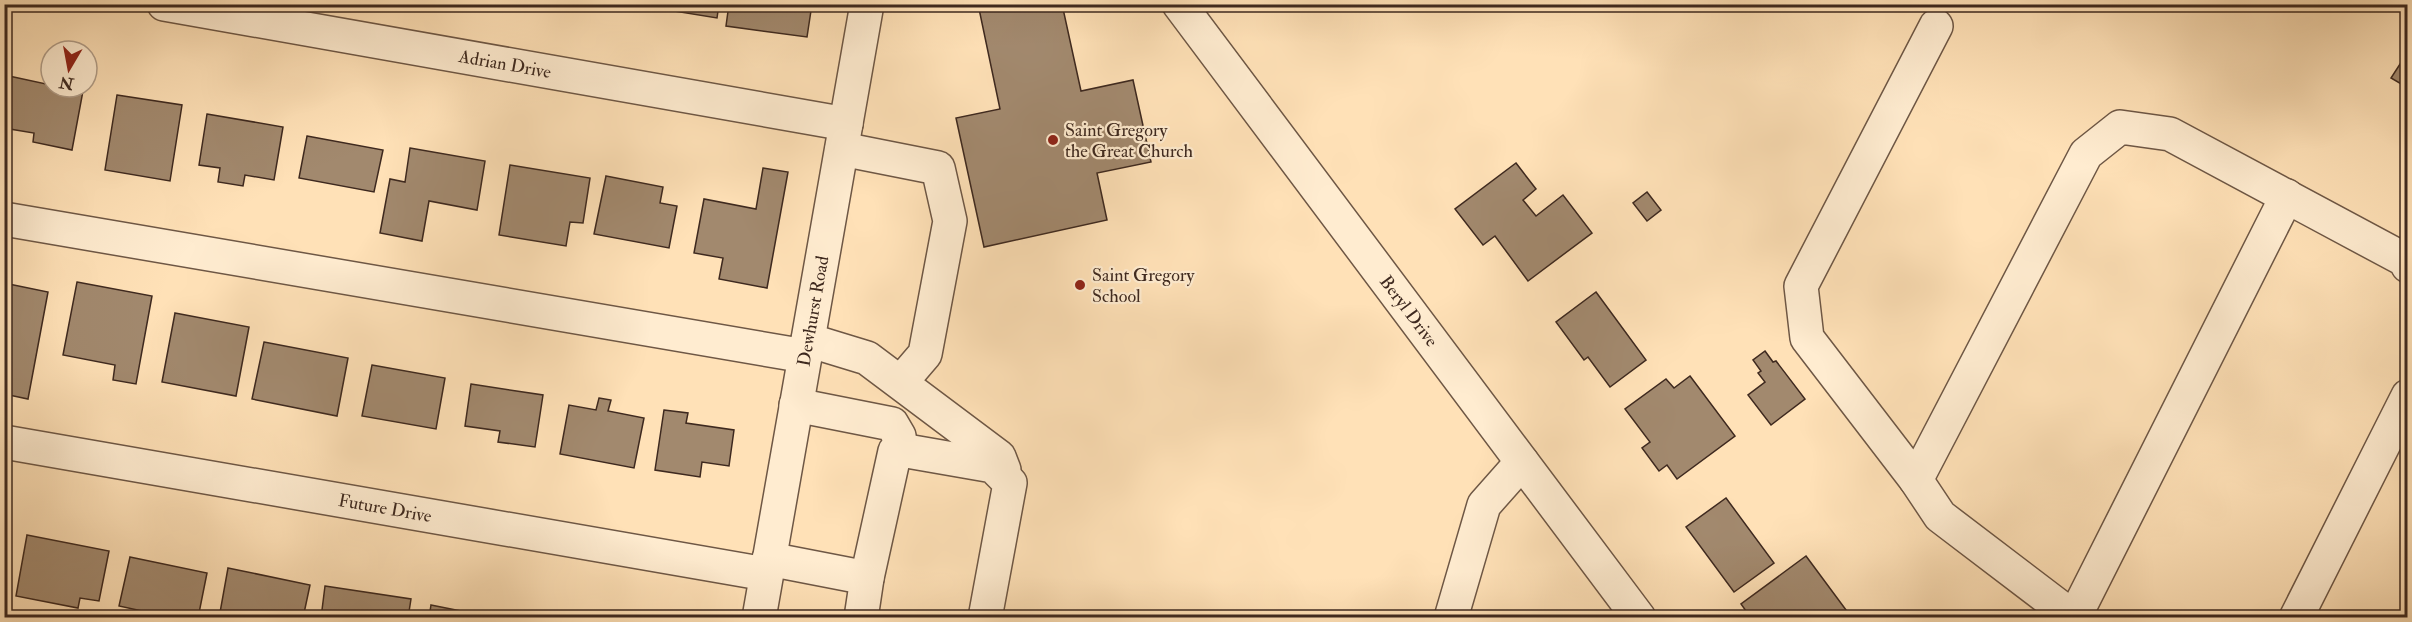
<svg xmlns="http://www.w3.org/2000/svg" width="2412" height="622" font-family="'IM FELL Double Pica',serif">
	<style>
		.building { fill: #a2896e; stroke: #3e291f; stroke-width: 1.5 }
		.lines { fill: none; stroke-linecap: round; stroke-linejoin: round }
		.minor-casing { stroke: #6e5745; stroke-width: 36 }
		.minor { stroke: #ffecd0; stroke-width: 33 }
		.poi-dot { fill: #8f2418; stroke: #ffecd0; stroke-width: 2 }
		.labels { text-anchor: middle; stroke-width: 4.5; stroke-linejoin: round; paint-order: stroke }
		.street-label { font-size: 18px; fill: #3e291f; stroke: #ffecd0 }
		.poi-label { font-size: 18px; fill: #3e291f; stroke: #ffecd0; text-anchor: start }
	</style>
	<rect width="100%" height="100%" fill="#ffe1b7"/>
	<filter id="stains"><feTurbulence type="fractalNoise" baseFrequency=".00333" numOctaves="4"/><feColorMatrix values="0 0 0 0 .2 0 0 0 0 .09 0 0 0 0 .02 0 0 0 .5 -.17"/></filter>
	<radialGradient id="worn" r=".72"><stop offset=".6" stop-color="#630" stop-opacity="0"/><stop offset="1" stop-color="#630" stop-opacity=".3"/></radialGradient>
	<!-- building -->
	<g class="building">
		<path d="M631,4H719L717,18Z"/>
		<path d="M729,4H812L807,37L726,26Z"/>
		<path d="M978,4H1062L1081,91L1133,80L1151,162L1097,173L1107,220L984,247L956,118L1000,109Z"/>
		<path d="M2402,61L2408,64V88L2391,78Z"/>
		<path d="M9,76L51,85V87L83,91L72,150L33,142L34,133L4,128V100Z"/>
		<path d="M117,95L182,105L170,181L105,170Z"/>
		<path d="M207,114L283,127L274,180L245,175L243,186L218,182L220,168L199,165Z"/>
		<path d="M307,136L383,150L374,192L299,178Z"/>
		<path d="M410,148L485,161L477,210L429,201L422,241L380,233L390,179L405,182Z"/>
		<path d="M1516,163L1536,189L1523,200L1536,216L1563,195L1592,233L1528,281L1495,236L1483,245L1455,209Z"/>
		<path d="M510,165L590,178L583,223L570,222L566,246L499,235Z"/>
		<path d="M763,168L788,172L767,288L719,279L723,258L694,253L704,199L756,209Z"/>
		<path d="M606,176L663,187L660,203L677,206L669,248L594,234Z"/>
		<path d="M1647,192L1661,210L1647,221L1633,203Z"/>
		<path d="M77,282L152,296L136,384L113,380L115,365L63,355Z"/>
		<path d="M4,283L48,292L28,399L4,394Z"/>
		<path d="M1596,292L1646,360L1610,387L1588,357L1584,360L1556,322Z"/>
		<path d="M175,313L249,327L236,396L162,382Z"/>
		<path d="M264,342L348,358L337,416L252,399Z"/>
		<path d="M1765,351L1773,362L1776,361L1805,399L1771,425L1748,395L1765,382L1758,373L1761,371L1753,360Z"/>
		<path d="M372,365L445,378L436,429L362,416Z"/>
		<path d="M1690,376L1735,436L1677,479L1667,465L1659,471L1642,448L1650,442L1625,409L1666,379L1674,388Z"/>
		<path d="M471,384L543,395L535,447L498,442L500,431L465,426Z"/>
		<path d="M599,398L611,400L608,411L644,418L634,468L560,454L569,405L596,410Z"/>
		<path d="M664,410L688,413L686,423L734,430L729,466L702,462L700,477L655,470Z"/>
		<path d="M1726,498L1774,563L1734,592L1686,527Z"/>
		<path d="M27,535L109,551L99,601L80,598L78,608L16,596Z"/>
		<path d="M1806,556L1852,618H1751L1741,604Z"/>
		<path d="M130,557L207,573L198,618H174L119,606Z"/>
		<path d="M228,568L310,585L303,618H219Z"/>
		<path d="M325,586L411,599L408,618H321Z"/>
		<path d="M431,605L496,618H429Z"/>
	</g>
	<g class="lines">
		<defs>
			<g id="minor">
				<path d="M164,4L846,124"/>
				<path d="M1179,4L1639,618"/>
				<path d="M1936,26L1801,286L1807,338L1916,480L1940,516L2074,618"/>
				<path d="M842,149L938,168L950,221L925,354L901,382"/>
				<path d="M4,219L805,356"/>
				<path d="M808,340L867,358L999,457L1004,470"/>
				<path d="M796,405L892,424L899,436L901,450"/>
				<path d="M4,442L766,574"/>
				<path d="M1916,480L2086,154L2120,127L2170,134L2405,260L2408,266"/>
				<path d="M769,559L867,578"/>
				<path d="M759,618L867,4"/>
				<path d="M861,618L867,578L895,451L901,450L993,466L1010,483L985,618"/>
				<path d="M1451,618L1484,505L1522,462"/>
				<path d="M2074,618L2287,196"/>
				<path d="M2296,618L2408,396"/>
			</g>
		</defs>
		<!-- minor casing -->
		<use href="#minor" class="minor-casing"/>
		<!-- minor -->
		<use href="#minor" class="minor"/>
	</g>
	<!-- markers -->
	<g class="poi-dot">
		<circle cx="1053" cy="140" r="6"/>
		<circle cx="1080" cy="285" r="6"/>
	</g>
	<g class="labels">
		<!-- street labels -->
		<g class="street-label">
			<text transform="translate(505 64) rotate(10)" y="6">Adrian Drive</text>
			<text transform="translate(813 311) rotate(-80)" y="6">Dewhurst Road</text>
			<text transform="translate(1409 311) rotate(53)" y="6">Beryl Drive</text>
			<text transform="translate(385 508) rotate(10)" y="6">Future Drive</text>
		</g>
		<!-- poi labels -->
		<g class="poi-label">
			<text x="1065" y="136">Saint Gregory<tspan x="1065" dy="21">the Great Church</tspan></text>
			<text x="1092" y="281">Saint Gregory<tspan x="1092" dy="21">School</tspan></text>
		</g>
	</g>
	<!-- margin -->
	<rect width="2412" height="622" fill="none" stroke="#ffe1b7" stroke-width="24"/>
	<rect x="6" y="6" width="2400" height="610" fill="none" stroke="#3e291f" stroke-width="3"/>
	<rect x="12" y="12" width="2388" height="598" fill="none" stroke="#3e291f" stroke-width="1.5"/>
	<!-- north arrow -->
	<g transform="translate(69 69) rotate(190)"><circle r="28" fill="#ffecd0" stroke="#b29e89" stroke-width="1.5"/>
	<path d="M0-4.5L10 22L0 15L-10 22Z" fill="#8f2418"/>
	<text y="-9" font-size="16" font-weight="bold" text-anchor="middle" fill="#3e291f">N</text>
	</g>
	<rect width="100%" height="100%" filter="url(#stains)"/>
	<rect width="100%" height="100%" fill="url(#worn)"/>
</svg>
